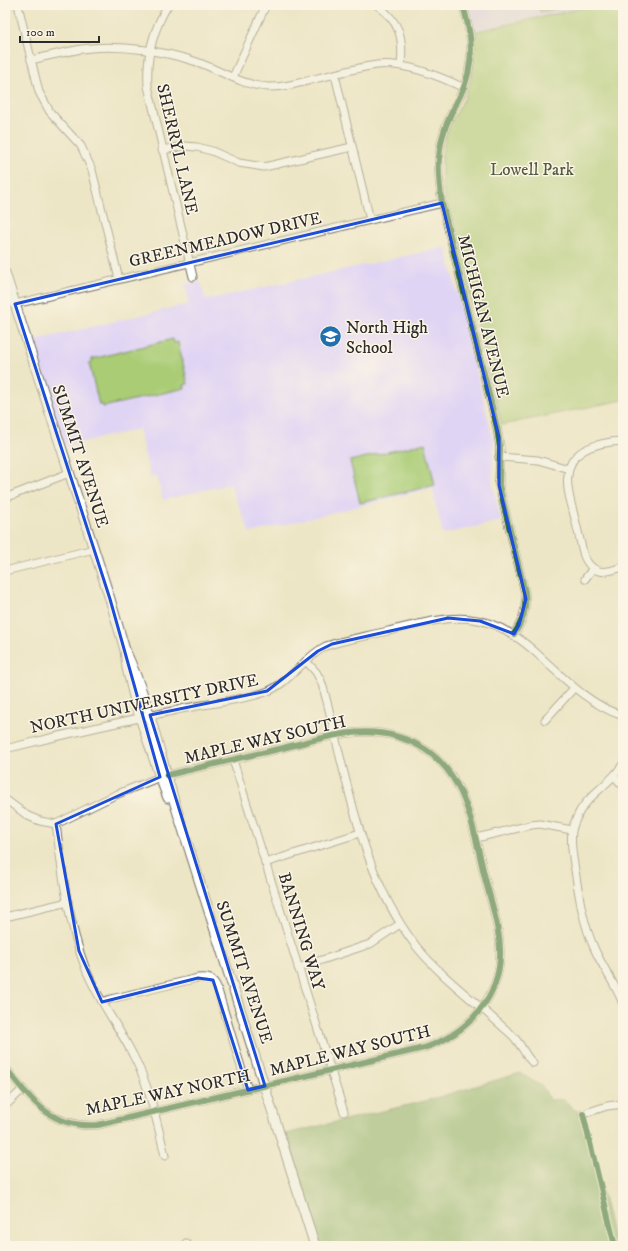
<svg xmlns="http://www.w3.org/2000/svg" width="628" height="1251" font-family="'IM FELL DW Pica',serif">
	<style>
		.built { fill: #e0d4f4 }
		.green { fill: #a9cc75; stroke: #6a7c50 }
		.forest { fill: #86b066; stroke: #586e48 }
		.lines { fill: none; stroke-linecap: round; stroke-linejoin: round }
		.minor-casing { stroke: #6f6c61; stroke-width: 9 }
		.major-casing { stroke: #6f6c61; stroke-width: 11 }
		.minor { stroke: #fff; stroke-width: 7 }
		.major { stroke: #fff; stroke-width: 9 }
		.cycleway-casing { stroke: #fcf5e5; stroke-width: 8 }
		.cycleway { stroke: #1b5e20; stroke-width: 6 }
		.marked { fill: none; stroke: #1d4ed8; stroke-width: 3; stroke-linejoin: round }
		.labels { text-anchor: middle; stroke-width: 3; stroke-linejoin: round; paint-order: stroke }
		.street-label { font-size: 17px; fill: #2b2b2b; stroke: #fcf5e5 }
		.park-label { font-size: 17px; fill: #515b41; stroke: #fcf5e5 }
		.poi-label { font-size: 17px; fill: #2b2b2b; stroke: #fcf5e5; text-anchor: start }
	</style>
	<rect width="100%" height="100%" fill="#fcf5e5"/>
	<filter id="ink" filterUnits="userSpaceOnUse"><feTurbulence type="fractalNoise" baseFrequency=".025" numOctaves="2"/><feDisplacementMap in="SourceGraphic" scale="8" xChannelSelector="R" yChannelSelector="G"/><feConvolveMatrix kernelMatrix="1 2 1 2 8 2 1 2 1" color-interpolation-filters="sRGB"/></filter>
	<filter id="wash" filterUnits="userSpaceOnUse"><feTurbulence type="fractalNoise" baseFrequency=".012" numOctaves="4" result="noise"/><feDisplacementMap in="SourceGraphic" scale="16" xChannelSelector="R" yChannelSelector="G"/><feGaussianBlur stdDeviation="0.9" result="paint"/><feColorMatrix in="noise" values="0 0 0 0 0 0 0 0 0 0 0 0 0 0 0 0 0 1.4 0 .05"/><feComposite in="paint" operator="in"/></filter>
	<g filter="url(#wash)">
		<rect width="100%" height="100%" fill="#ede6c6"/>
		<!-- built -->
		<g class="built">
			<path d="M467,5H596L473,32Z"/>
			<path d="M446,247L494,443L492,482L501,521L443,534L432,488L250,533L230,484L163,500L157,476L150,478L139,429L65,446L32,341L189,304L185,284L200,281L206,300Z"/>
		</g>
		<!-- green -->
		<g class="green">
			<path d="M538,5H560V8L540,12Z"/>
			<path d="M596,5H623V400L502,425L442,184V154L446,136L450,125L464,99L471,80L474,53L473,32Z"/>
			<path d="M173,339L174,343L178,342L188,384L184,385L185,388L103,407L102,404L99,405L89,363L92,362V359Z"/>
			<path d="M425,443L435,485L360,503L350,461Z"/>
		</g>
		<!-- forest -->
		<path class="forest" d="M520,1073L543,1087L550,1100L564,1099L575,1110L583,1114L615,1246H320L285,1134L425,1101Z"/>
	</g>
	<g filter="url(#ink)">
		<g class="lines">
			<defs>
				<g id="minor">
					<path d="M18,5L39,92L50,112L81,146L92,170L119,279"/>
					<path d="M168,5C153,30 146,57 148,86L193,277"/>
					<path d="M377,5C400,22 404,38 401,65"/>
					<path d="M463,5C468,24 473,42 470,62C468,84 459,97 450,116C436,146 437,171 442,203L497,427L500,447L499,485L525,592C527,609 523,621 514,634"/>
					<path d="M31,60C50,56 70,50 90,48C124,45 164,51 197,62C220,70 243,86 268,87C285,88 302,82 318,78C338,74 358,67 377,65C405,62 439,76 464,88"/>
					<path d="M335,75L370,220"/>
					<path d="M233,77L266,5"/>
					<path d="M162,150L185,146L197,147L212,151L239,163L264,167L352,147"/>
					<path d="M5,302L14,300"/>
					<path d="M15,304L442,203"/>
					<path d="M623,441C601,442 570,448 568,475C566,487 570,499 573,511C577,526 580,541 584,556C593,576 605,573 623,567"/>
					<path d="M499,457L538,460L569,469"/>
					<path d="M5,498L69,473"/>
					<path d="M5,571L94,549"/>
					<path d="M585,579L593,568"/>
					<path d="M306,661L316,672L321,681C327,699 331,718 335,736C353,810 369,885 416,946C441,977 475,1001 504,1028C509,1032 514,1036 517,1041C523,1048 526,1057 533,1063"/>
					<path d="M545,720L574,688"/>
					<path d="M5,749C62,735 119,722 177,710C206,703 237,702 266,692C290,683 304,657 326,646C346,639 368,636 388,631C448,617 482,605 533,650C561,675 587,704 623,716"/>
					<path d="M233,760L344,1112"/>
					<path d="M623,764C612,783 591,792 580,811C577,817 573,824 572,831C570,843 573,858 575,870C579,897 583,924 595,950C603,968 616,985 623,1004"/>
					<path d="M614,776L623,786"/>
					<path d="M5,799L28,816L40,821L56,824L115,795L160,777"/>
					<path d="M56,824C62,872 68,922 85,967C97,999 118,1025 133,1055C150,1087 157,1122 165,1156"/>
					<path d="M476,838L531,825L540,824L572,830"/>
					<path d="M265,863L360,833"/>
					<path d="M5,917L68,902"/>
					<path d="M298,968L370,944L400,924"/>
					<path d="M102,1002L111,999L198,978C208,977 213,978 217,987L248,1090"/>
					<path d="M5,1067C31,1100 51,1129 98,1125L424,1048C467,1034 502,997 500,949C499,923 489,896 483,870C470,813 461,754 395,736C357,725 316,740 279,749C242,757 204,767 167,775"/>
					<path d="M5,1106L23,1089"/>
					<path d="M583,1114L607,1106L623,1104"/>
					<path d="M186,1243V1246"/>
				</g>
				<g id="major">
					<path d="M5,273L110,599L125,650L127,668L136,705L160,777L168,798"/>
					<path d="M125,650C151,705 162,766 181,823C226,964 270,1105 315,1246"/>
				</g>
			</defs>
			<!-- minor casing -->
			<use href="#minor" class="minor-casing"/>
			<!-- major casing -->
			<use href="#major" class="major-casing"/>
			<!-- minor -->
			<use href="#minor" class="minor"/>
			<!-- major -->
			<use href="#major" class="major"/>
			<defs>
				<g id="cycleway">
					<path d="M463,5C468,24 473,42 470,62C468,84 459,97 450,116C436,146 437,171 442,203L497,427L500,447L499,485L525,592C527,609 523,621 514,634"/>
					<path d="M5,1067C31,1100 51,1129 98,1125L424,1048C467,1034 502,997 500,949C499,923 489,896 483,870C470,813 461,754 395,736C357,725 316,740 279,749C242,757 204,767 167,775"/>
					<path d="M583,1114L615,1246"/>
				</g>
			</defs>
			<!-- cycleway casing -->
			<use href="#cycleway" class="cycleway-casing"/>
			<!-- cycleway -->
			<use href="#cycleway" class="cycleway"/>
		</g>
	</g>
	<!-- marked area -->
	<path d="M0 0H628V1251H0ZM442,203L499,437V485L526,599L519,625L514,634L480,621L448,618L332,644L318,651L267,691L150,715L265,1086L248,1090L213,980L198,978L102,1002L79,951L56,824L160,777L110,599L15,304Z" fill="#ede6c6" fill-opacity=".55" fill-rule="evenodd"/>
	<path class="marked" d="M442,203L499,437V485L526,599L519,625L514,634L480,621L448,618L332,644L318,651L267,691L150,715L265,1086L248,1090L213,980L198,978L102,1002L79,951L56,824L160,777L110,599L15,304Z"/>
	<!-- icons -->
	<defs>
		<symbol id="school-disc" viewBox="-11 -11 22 22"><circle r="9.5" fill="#1f6fb2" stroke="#fcf5e5"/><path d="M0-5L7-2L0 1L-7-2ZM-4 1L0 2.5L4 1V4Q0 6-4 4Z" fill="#fff"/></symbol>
	</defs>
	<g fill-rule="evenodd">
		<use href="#school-disc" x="318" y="324" width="25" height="25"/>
	</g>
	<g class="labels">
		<!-- street labels -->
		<g class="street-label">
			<text transform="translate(178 149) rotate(77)" y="6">SHERRYL LANE</text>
			<text transform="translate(225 239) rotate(-13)" y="6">GREENMEADOW DRIVE</text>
			<text transform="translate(484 316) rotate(76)" y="6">MICHIGAN AVENUE</text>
			<text transform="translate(81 456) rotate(72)" y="6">SUMMIT AVENUE</text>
			<text transform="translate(144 703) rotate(-12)" y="6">NORTH UNIVERSITY DRIVE</text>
			<text transform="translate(265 739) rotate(-13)" y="6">MAPLE WAY SOUTH</text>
			<text transform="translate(302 931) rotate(73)" y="6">BANNING WAY</text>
			<text transform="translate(245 972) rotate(72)" y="6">SUMMIT AVENUE</text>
			<text transform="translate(350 1050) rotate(-14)" y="6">MAPLE WAY SOUTH</text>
			<text transform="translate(168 1092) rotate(-12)" y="6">MAPLE WAY NORTH</text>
		</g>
		<!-- park labels -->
		<g class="park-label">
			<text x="532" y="175">Lowell Park</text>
		</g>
		<!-- poi labels -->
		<g class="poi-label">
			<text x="346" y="333">North High<tspan x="346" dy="20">School</tspan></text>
		</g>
	</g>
	<!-- margin -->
	<rect width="628" height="1251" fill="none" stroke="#fcf5e5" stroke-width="20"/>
	<!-- scale -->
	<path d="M20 36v6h79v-6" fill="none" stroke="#2b2b2b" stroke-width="2"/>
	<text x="26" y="36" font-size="12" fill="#2b2b2b" stroke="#fcf5e5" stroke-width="3" paint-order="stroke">100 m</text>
</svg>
